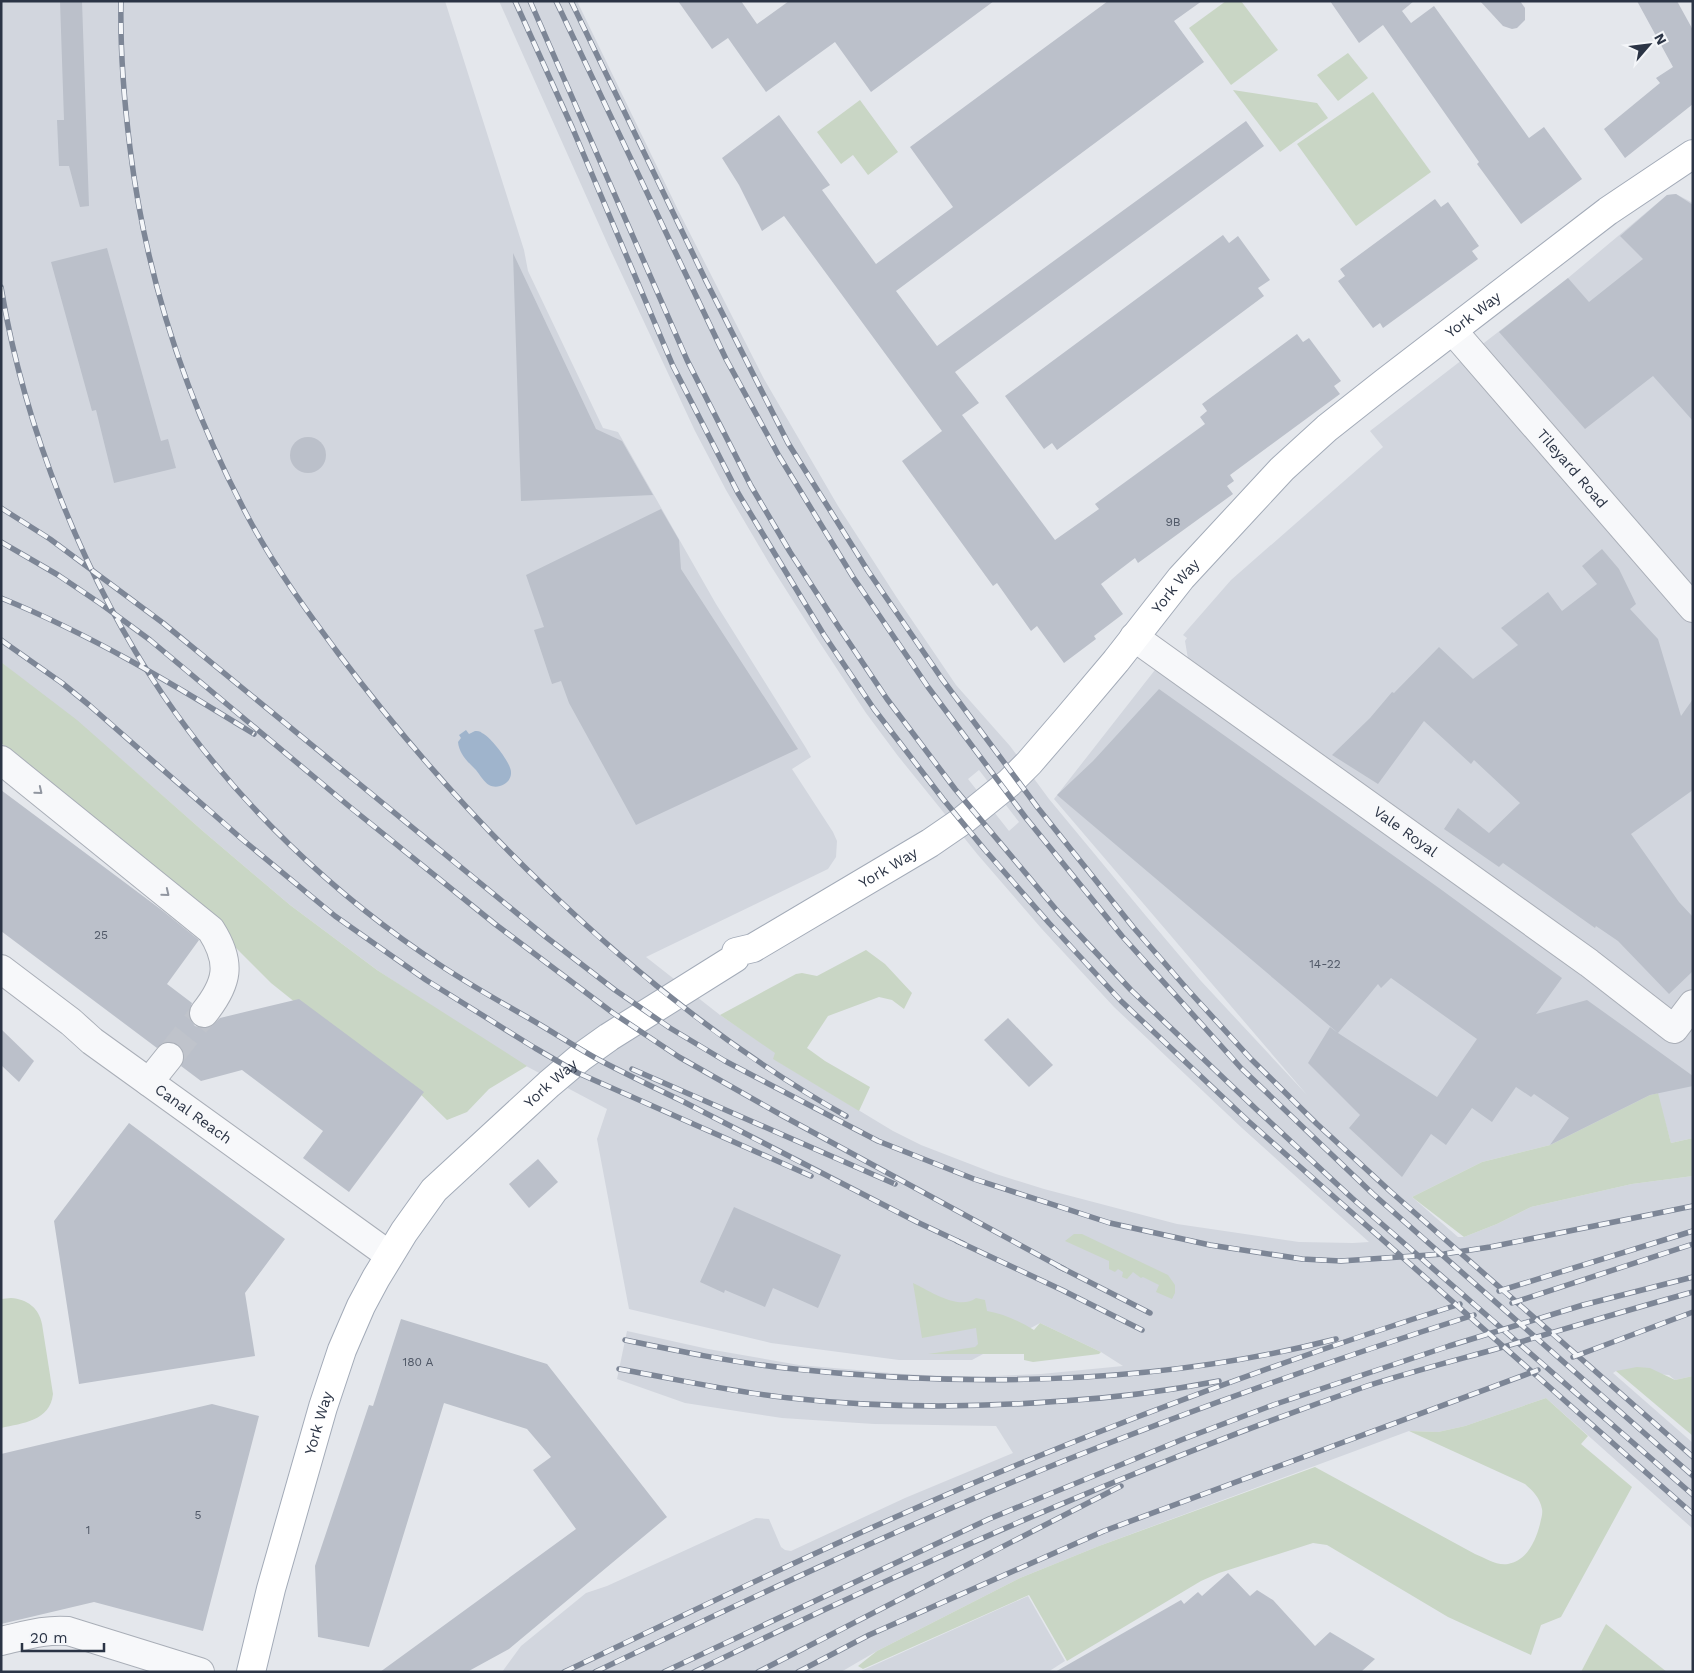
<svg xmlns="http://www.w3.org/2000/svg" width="1694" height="1673" font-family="'Work Sans',sans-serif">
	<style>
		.built { fill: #d2d6de; fill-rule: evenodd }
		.green { fill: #c9d6c5 }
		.water { fill: #9fb4cc }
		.building { fill: #bbc0ca; fill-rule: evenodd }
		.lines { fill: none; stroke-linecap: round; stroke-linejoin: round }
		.street-tunnel { stroke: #bfc3cb; stroke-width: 28; stroke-dasharray: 28 14; stroke-linecap: butt }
		.street-casing { stroke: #a9aeb7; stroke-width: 30 }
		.primary-casing { stroke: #a3abb8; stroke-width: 30 }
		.street { stroke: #f7f8fa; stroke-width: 28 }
		.primary { stroke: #fff; stroke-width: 28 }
		.rail-casing { stroke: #7d8696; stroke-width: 5.5 }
		.rail { stroke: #f4f6f9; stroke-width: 4; stroke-dasharray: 11; stroke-linecap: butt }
		.oneway { stroke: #9196a0 }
		.labels { text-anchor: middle; stroke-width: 4; stroke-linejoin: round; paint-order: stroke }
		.number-label { font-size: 12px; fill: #4f5766 }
		.street-label { font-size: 15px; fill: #2b3445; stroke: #f4f6f9 }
	</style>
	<rect width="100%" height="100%" fill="#e4e7ec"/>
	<!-- built -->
	<g class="built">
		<path d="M1,1H445L524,250L528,271L603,428L618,432L716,604L806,748L811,757L792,769L833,832L837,841L836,857L828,869L646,957L720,1015L776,1053L774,1059L893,1131L921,1145L996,1174L1044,1189L1177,1224L1299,1242L1353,1243L1369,1242L1242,1128L1114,1007L1041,928L978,855L898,756L866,713L816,637L769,563L726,490L695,431L609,247L499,1H577L678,210L764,379L838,506L899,601L956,685L1010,746L1049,799L1146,916L1201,981L1307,1095L1054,799L1169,652L1188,659L1185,641L1187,638L1183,635L1231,580L1383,447L1370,431L1568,278L1667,195L1676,194L1693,203V1138L1671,1143L1657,1093L1650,1095L1550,1145L1482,1162L1412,1197L1458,1237H1464L1497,1224L1531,1207L1632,1184L1693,1176V1376L1675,1380L1669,1375L1616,1371L1613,1373L1693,1443V1529L1546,1398L1465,1426L1438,1432L1409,1431L1099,1546L1020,1578L877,1651L841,1672H502L521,1646L586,1593L607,1586L756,1518L769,1519L781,1547L785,1550L791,1551L905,1498L1013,1453L996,1426L874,1424L782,1418L685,1403L617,1379L627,1331L708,1349L799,1365L903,1374L971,1377L1041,1374L1123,1366L1101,1352L1040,1323L972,1360H899L771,1343L629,1309L597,1139L607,1109L511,1058L377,970L290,905L204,832L123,761L1,662ZM979,770L1019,822L1009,831L968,779Z"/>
		<path d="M1028,1596L1065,1661L1048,1672H859Z"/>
	</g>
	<!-- green -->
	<g class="green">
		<path d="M1226,1H1241L1278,50L1231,85L1189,28Z"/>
		<path d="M1348,53L1368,78L1338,101L1317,75Z"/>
		<path d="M1233,90L1317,103L1328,118L1280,152Z"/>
		<path d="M1373,92L1431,172L1356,226L1297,144Z"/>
		<path d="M860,100L898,152L868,175L853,155L841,164L817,132Z"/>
		<path d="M1,662L77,720L204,832L290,905L377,970L527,1066L489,1089L467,1112L447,1120L411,1085L351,1047L271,983L228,940L101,826L1,743Z"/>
		<path d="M866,950L885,964L912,993L904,1009L892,1000L879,997L828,1016L807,1048L825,1061L870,1087L859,1111L773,1059L775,1053L720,1015L796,974L802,973L817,976Z"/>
		<path d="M1658,1093L1671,1143L1693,1138V1176L1632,1184L1531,1207L1497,1224L1464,1237L1412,1197L1482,1162L1550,1145L1650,1095Z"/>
		<path d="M1074,1234H1082L1168,1275L1175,1285V1293L1172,1299L1156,1292L1159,1285L1143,1277L1141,1278L1133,1272L1127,1279L1122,1277L1123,1272L1118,1269L1115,1272L1109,1269V1261L1065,1241Z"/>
		<path d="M913,1283C930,1291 959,1311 976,1298L985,1300L987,1311C1004,1314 1019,1321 1034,1330L1040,1323L1101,1352L1099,1354L1033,1362L1024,1360V1354H928L975,1347L978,1344L976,1328L922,1338Z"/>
		<path d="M11,1298C27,1299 39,1308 42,1324L53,1394C50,1421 23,1423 1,1428V1299Z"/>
		<path d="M1637,1367L1650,1368L1675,1380L1693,1376V1436L1616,1371Z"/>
		<path d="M1546,1398L1588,1436L1581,1444L1632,1487L1561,1617L1541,1625L1531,1655L1448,1617L1327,1545L1313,1543L1219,1573L1201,1581L1067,1661L1029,1595L863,1669L858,1666L877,1651L1020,1578L1099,1546L1315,1467L1475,1554C1485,1558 1497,1566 1508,1564C1527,1561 1536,1540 1540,1524C1541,1519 1543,1514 1542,1509C1540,1498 1533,1491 1525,1484L1409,1431L1438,1432L1465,1426Z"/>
		<path d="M1606,1624L1667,1672H1581Z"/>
	</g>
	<!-- water -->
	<path class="water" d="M466,730L469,734L475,731C477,731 480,731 482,733C491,737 511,763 511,772C512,783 498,790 489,785C484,782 480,775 476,770C468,762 459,754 458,742L461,738L459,735Z"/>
	<!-- building -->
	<g class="building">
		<path d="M60,1H82L89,206L80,207L69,166H59L57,120H64Z"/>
		<path d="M678,1H741L757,24L789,1H994L871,92L835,42L766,92L728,38L712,49Z"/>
		<path d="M1108,1H1202L1174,21L1204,62L896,291L937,346L1246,121L1264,146L955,372L979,403L962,415L1055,540L1099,509L1095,504L1205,424L1200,417L1207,411L1202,404L1297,334L1303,342L1309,338L1341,381L1334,386L1340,394L1230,475L1234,481L1227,486L1233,494L1138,563L1135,558L1101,584L1123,614L1094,636L1096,639L1064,663L1037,626L1031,631L997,583L993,586L902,461L942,431L784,216L762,231L739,185L722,158L779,115L830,185L822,190L876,264L953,207L910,147Z"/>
		<path d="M1330,1H1414L1402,11L1411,23L1434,6L1529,138L1544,127L1582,179L1521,224L1477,164L1479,162L1383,25L1359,43Z"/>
		<path d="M1480,1H1520L1525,8V20L1517,28L1512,29L1503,26Z"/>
		<path d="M1637,1H1677L1693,30V104L1625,158L1604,129L1660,83L1656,78L1673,67Z"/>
		<path d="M1676,194L1693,205V421L1653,376L1585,429L1499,332L1568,278L1589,302L1643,259L1620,236L1667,195Z"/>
		<path d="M1435,199L1441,207L1448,202L1479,246L1472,251L1478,259L1383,328L1380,323L1373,328L1338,281L1345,276L1340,269Z"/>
		<path d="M1223,235L1229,243L1238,236L1270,280L1258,288L1264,296L1057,450L1052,443L1044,449L1005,396Z"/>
		<path d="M107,248L161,441L168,439L176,468L114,483L96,410L92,411L51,262Z"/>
		<path d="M513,253L596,429L622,441L653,495L521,501Z"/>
		<circle cx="308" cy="455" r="18"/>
		<path d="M661,509L679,540L681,569L798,749L636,825L569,703L561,681L552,684L534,630L544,627L526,575Z"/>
		<path d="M1602,549L1619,569L1636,604L1630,609L1658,639L1681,716L1693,699V790L1631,834L1679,902L1693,917V971L1669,994L1618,941L1596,926L1595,928L1503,863L1499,867L1444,829L1458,808L1489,833L1520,803L1474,760L1471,764L1424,721L1378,784L1332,755L1370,718L1392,692L1394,693L1439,647L1473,679L1518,645L1501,628L1548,592L1562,611L1597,584L1582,566Z"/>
		<path d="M1159,689L1439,888L1562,978L1536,1014L1587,1000L1693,1076V1086L1650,1095L1550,1145L1569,1118L1534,1094L1531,1097L1516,1087L1492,1122L1472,1108L1446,1145L1431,1134L1402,1177L1349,1128L1360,1115L1308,1063L1330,1027L1338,1033L1057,795L1093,761ZM1391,978L1477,1039L1437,1097L1338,1033L1378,984L1381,988Z"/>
		<path d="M1,790L163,911L199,940L167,984L192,1003L189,1011L190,1019L195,1026L202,1028L210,1027L220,1018L299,999L424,1092L349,1192L303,1158L323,1131L242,1070L201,1081L181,1066L184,1059V1052L178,1045L171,1042H164L157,1048L1,931Z"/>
		<path d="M1008,1018L1053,1065L1029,1087L984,1040Z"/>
		<path d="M1,1029L34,1061L19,1082L1,1065Z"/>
		<path d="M129,1123L285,1239L245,1293L255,1356L79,1384L54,1221Z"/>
		<path d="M538,1159L558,1182L529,1208L509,1184Z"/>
		<path d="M734,1207L841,1255L818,1308L773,1288L765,1307L725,1290L724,1293L700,1282Z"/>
		<path d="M401,1319L547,1364L667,1517L509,1649L467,1672H380L576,1529L533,1470L551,1457L527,1429L444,1403L369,1647L318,1637L315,1566L369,1405L373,1406Z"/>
		<path d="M212,1404L259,1416L203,1631L94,1602L1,1624V1454Z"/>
		<path d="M1228,1573L1250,1596L1257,1590L1273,1600L1315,1646L1330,1632L1375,1659L1361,1672H1055L1181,1600L1184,1604L1198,1592L1202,1596Z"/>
	</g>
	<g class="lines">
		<!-- street-tunnel -->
		<path class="street-tunnel" d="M169,1057L204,1013"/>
		<defs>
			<g id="street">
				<path id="s1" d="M1453,331L1693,608"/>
				<path id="s2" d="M1134,637L1589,963L1674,1029L1693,1004"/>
				<path d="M1,760L211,930C232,963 228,983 204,1013"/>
				<path id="s3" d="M1,969L71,1022L92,1041L389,1255"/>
				<path d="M149,1082L169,1057"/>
				<path d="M1,1641C24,1636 45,1629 68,1631L200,1672"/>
			</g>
			<g id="primary">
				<path id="s4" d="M251,1672L271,1589L323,1407L342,1350L361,1306L376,1278L404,1232L434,1190L549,1084L581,1057L609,1037L735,958L736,952L753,948L930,843L962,821L1009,783L1029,763L1067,719L1116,661L1181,578L1282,469L1327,428L1384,383L1608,211L1693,154"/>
			</g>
		</defs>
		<!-- street casing -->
		<use href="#street" class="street-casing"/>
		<!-- primary casing -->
		<use href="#primary" class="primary-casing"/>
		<!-- street -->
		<use href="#street" class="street"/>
		<!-- primary -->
		<use href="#primary" class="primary"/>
		<defs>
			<g id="rail">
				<path d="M121,1C120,50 124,100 130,148C146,278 187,403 249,519C274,566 306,610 338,653C400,735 467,812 541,883C635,974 733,1052 846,1116"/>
				<path d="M515,1L572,127L673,366L738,493L824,635L874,709L943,799L985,850L1049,923L1121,1001L1247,1120L1693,1514"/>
				<path d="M530,1L687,360L751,486L790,552L838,626L887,699L955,789L1059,913L1131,990L1256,1109L1352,1198L1693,1495"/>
				<path d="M556,1L726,359L779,456L853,577L928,687L1026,818L1122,936L1241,1068L1373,1194L1693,1476"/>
				<path d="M571,1L706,281L788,443L868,571L942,679L1038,808L1133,927L1188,990L1251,1059L1317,1124L1391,1192L1693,1457"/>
				<path d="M1,287C24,427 84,578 163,695C236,802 334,896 443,967C472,986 502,1003 532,1020C556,1034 579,1049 603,1062C630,1076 657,1089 684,1102C761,1142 839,1182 917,1222L964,1244"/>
				<path d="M1,508L50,539L163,623L546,937L615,990L670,1028L725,1061L878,1141L974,1179L1110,1223L1210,1245L1302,1259L1341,1261L1444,1254L1490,1247L1693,1206"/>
				<path d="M1,542L58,575L101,604L150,640L350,807L495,924L613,1013L679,1057L783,1116L1064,1269"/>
				<path d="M1,598C90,634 173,684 254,734"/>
				<path d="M1,640L62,683L89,705L243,840L335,916L426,980L535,1048L578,1073L811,1176"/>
				<path d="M632,1069L895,1184"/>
				<path d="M957,1241L1062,1290L1142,1330"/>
				<path d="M1058,1266L1150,1313"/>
				<path d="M1499,1291L1693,1231"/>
				<path d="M1512,1303L1693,1244"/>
				<path d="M625,1340C678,1351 731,1362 785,1368C968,1388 1157,1385 1336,1339"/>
				<path d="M1573,1357L1693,1312"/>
				<path d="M619,1369C676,1379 732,1392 790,1398C881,1408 971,1408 1062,1401C1114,1398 1167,1391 1219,1381"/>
				<path d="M564,1672C701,1607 837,1541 976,1482C1135,1415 1296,1356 1460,1304"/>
				<path d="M595,1672C749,1599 903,1526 1061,1462C1196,1408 1335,1359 1474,1315"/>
				<path d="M664,1672L989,1519L1181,1440L1273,1405L1449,1346L1583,1305L1693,1277"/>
				<path d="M694,1672C913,1565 1137,1466 1367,1386C1410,1372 1453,1361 1496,1349C1562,1330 1627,1310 1693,1292"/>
				<path d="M758,1672L1121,1486"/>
				<path d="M798,1672L869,1635L1104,1531L1538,1370"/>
			</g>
		</defs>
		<!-- rail casing -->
		<use href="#rail" class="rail-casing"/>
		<!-- rail -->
		<use href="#rail" class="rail"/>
	</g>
	<!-- one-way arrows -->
	<defs><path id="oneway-chevron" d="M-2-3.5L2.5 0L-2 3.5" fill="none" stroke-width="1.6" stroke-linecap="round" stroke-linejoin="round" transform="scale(1.25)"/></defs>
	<g class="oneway">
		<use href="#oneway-chevron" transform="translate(39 791) rotate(39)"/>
		<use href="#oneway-chevron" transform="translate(166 893) rotate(39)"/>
	</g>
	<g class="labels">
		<!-- number labels -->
		<g class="number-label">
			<text x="1173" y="526">9B</text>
			<text x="101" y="939">25</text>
			<text x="1325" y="968">14-22</text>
			<text x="418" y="1366">180 A</text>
			<text x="198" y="1519">5</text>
			<text x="88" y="1534">1</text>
		</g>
		<!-- street labels -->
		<g class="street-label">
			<text dy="5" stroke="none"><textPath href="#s4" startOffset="1892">York Way</textPath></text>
			<text dy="5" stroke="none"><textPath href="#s1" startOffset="182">Tileyard Road</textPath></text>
			<text dy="5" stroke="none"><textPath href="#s4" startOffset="1488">York Way</textPath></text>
			<text dy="5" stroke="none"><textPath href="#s2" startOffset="334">Vale Royal</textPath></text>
			<text dy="5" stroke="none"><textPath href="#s4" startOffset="1082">York Way</textPath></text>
			<text dy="5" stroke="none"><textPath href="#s4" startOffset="678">York Way</textPath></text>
			<text dy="5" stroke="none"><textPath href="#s3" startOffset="241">Canal Reach</textPath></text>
			<text dy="5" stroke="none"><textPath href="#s4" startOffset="258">York Way</textPath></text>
		</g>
	</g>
	<!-- border -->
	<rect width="1694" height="1673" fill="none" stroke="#2b3445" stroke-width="5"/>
	<!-- north arrow -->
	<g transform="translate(1649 45) rotate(62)" stroke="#f4f6f9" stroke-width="4" paint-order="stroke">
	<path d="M0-4L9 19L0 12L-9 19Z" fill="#2b3445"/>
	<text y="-8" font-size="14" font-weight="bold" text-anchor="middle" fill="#2b3445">N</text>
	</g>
	<!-- scale -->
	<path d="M22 1643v8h82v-8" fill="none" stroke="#2b3445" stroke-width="2.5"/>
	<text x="30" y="1643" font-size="15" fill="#2b3445" stroke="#f4f6f9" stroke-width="4" paint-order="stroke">20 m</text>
</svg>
